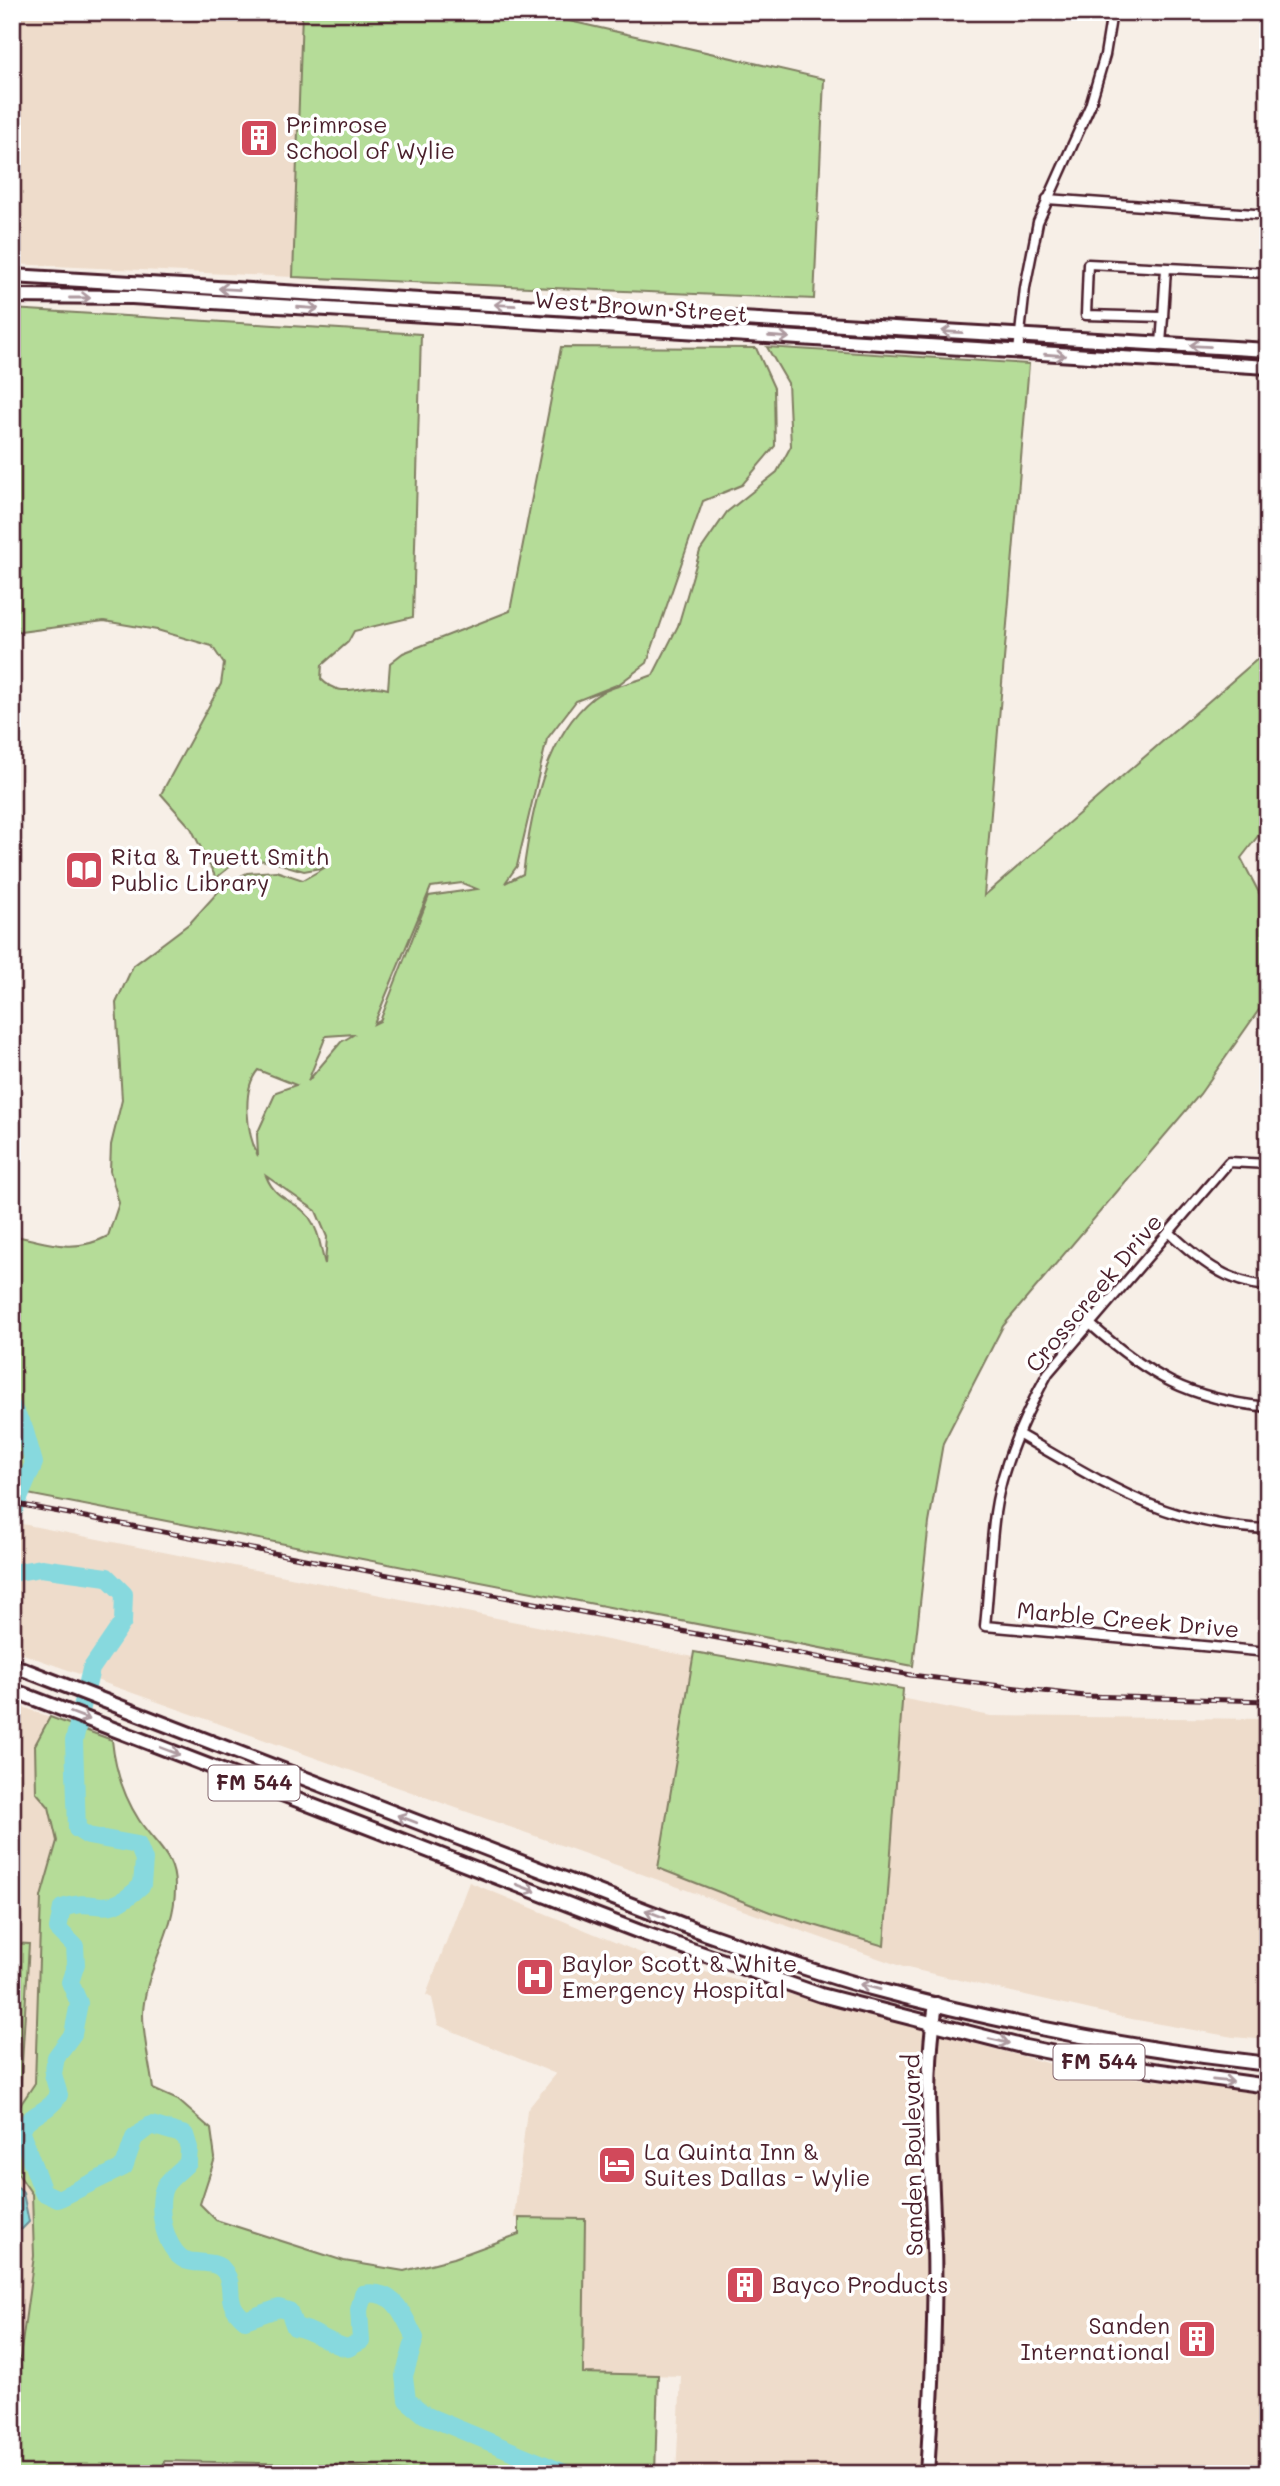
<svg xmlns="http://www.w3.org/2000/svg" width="1280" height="2486" font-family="Mali,sans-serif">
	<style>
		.built { fill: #eedccb }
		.green { fill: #b5dc98; stroke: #807e62; stroke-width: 2; fill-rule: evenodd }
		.water { fill: #87d9de; stroke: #6f8f96; stroke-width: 2 }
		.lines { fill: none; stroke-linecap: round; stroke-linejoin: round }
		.river { stroke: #87d9de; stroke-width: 18 }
		.street-casing { stroke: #4a1f2b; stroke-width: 13 }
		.secondary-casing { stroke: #4a1f2b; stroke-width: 18 }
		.primary-casing { stroke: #4a1f2b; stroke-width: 18 }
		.street { stroke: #fff; stroke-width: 8 }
		.secondary { stroke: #fff; stroke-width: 12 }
		.primary { stroke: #fff; stroke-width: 12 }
		.rail-casing { stroke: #4a1f2b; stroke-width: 5 }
		.rail { stroke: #fff; stroke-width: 2.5; stroke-dasharray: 8; stroke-linecap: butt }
		.oneway { stroke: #ae9aa0 }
		.labels { text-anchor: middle; stroke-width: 7; stroke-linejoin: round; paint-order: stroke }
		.shield { fill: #fff; stroke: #80626b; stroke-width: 2 }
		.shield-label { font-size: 21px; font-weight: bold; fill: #4a1f2b }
		.poi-label { font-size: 23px; fill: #4a1f2b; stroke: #fff; text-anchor: start }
		.street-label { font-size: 23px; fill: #4a1f2b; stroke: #fff }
	</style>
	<rect width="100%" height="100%" fill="#f7efe7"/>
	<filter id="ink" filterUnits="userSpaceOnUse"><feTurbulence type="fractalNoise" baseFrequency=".0143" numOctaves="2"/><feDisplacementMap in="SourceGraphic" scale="14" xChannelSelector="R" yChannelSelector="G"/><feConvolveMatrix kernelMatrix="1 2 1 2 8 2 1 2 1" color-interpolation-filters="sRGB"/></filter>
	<g filter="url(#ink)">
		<!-- built -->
		<g class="built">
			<path d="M12,12H302L293,277L12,264Z"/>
			<path d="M12,1522L991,1716L1268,1719V2040L1233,2037L1126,2018L903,1967L12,1650Z"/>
			<path d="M12,1703L50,1717L35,1745L36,1792L49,1807L57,1841L41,1897L35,2083L21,2104H12Z"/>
			<path d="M469,1882L653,1958L1074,2070L1268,2094V2474H676L681,2376L583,2373L585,2219L514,2218L527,2110L556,2074L438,2025L432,1998L426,1995Z"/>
			<path d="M12,2165L32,2194L34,2256L19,2358H12Z"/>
		</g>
		<!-- green -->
		<g class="green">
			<path d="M302,12H530L824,79L814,299L293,277Z"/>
			<path d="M12,309L421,334L413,617L354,631L348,642L322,665L321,679C343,702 363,681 388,689L390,663L403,653L510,611L561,347L756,348L774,388L775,446L742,485L703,501L647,663L619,684L576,701L547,739L517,866L505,883L523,874C531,815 544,738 593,698C607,687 636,682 653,675L678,626L700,551L727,512L777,472L791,446L788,383L767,347L1029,364L984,896L1268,650V823L1241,858L1268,910V997L1200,1094L1003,1326L943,1443L929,1523L913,1666L12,1491V1235C47,1243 75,1254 108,1236L119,1203L110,1171L111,1145L122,1100L116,1003L133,966L190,923L226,883L247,873L276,871L303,880L326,867L304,871L270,861L252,860L231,866L216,878L191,828L161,794L221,684L224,664L212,646L157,630L104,621L12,633ZM462,883L477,889L429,896L380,1021L374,1024L431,887ZM355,1034L341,1042L308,1081L326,1036ZM258,1070L296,1085L276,1092L257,1134L258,1156C247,1134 241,1090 258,1070ZM266,1176L316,1211L327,1237L325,1264C320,1248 320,1232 309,1217C295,1198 277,1203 266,1176Z"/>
			<path d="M694,1652L903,1689L884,1946L770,1912L658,1868Z"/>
			<path d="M50,1717L112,1740C115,1770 123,1795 139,1820C156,1846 176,1855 175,1889C175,1933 144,1971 143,2014C143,2038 150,2065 153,2089L178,2100L211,2129L215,2158L200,2204L216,2220L344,2261L404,2271L454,2258L519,2234V2218L585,2219L583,2373L658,2375L655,2474H441L312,2464L164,2461L163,2474H12V2358H20L34,2256L32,2194L12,2165V2104H21L35,2083L41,1897L57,1841L49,1807L36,1792L35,1745Z"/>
			<path d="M12,1943L29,1944L20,2098H12Z"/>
		</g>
		<!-- water -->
		<path class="water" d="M12,2181L23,2193L29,2222L22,2229L12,2231Z"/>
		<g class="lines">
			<!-- river -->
			<g class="river">
				<path d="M12,1407L24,1428L34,1463L12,1515"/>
				<path d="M12,1573L41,1568L107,1577L124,1594L123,1622L91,1669L74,1741L77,1829L88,1836L138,1845L144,1860L142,1885C102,1923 102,1895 62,1908L58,1929L75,1946L76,1964L70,1982L79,2003L73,2034L56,2057L53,2074L59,2095C48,2113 31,2113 20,2130L43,2192L58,2199L124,2167L134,2138L151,2125L185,2135L189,2148L188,2163C181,2170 170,2178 165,2186C155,2204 165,2251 185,2260C198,2265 216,2259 225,2272C237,2290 221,2299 245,2320L279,2308L289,2311L295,2327C314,2330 329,2344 348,2348L361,2341L359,2310L363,2294C395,2289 402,2313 415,2338L404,2376L407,2400L425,2415L567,2474"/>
			</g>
			<defs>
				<g id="street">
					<path d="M1047,199L1268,215"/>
					<path d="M1166,268L1163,317L1086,315L1088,264L1268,273"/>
					<path d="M1161,344L1163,317"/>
					<path d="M1018,352L1025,288L1038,222L1090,106L1105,55L1112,12"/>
					<path d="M1268,1164L1229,1162L1048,1373C1024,1416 1002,1464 995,1513C990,1551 989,1589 985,1626L1268,1652"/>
					<path d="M1169,1232C1198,1259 1226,1283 1268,1286"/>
					<path d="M1090,1324C1149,1376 1188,1399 1268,1407"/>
					<path d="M1018,1434C1106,1484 1163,1525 1268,1529"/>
				</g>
				<g id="secondary">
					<path d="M12,276L1268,350"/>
					<path d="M12,296L132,297L1268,367"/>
					<path d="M927,2474C932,2397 936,2321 934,2244C932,2165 923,2082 936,2004"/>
				</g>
				<g id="primary">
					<path d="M12,1665L704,1933C759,1952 814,1973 871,1988C1001,2023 1134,2049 1268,2064"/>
					<path d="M12,1690L640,1932L821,1995L1025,2047L1110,2064L1268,2086"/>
				</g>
			</defs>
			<!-- street casing -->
			<use href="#street" class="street-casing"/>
			<!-- secondary casing -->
			<use href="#secondary" class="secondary-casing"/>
			<!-- primary casing -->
			<use href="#primary" class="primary-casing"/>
			<!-- street -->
			<use href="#street" class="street"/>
			<!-- secondary -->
			<use href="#secondary" class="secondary"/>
			<!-- primary -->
			<use href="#primary" class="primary"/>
			<defs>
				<path id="rail" d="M12,1503L911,1675L1084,1696L1268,1701"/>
			</defs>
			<!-- rail casing -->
			<use href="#rail" class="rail-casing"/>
			<!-- rail -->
			<use href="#rail" class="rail"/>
		</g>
		<!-- one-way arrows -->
		<defs><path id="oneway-shaft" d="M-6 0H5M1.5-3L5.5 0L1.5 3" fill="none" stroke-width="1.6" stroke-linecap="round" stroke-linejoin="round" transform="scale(1.75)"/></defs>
		<g class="oneway">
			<use href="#oneway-shaft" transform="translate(229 289) rotate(-177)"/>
			<use href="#oneway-shaft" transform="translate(80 298)"/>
			<use href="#oneway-shaft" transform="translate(505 305) rotate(-177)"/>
			<use href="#oneway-shaft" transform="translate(308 308) rotate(4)"/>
			<use href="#oneway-shaft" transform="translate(952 332) rotate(-177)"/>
			<use href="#oneway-shaft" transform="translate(779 337) rotate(4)"/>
			<use href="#oneway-shaft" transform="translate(1200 346) rotate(-177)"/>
			<use href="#oneway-shaft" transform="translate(1055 355) rotate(4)"/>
			<use href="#oneway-shaft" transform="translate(80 1716) rotate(21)"/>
			<use href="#oneway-shaft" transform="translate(170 1751) rotate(21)"/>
			<use href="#oneway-shaft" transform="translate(407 1819) rotate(-159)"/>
			<use href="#oneway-shaft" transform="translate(526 1888) rotate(21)"/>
			<use href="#oneway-shaft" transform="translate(655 1914) rotate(-159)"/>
			<use href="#oneway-shaft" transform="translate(870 1987) rotate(-165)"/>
			<use href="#oneway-shaft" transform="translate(999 2041) rotate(13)"/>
			<use href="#oneway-shaft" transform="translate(1223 2081) rotate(6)"/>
		</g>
	</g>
	<!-- icons -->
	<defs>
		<symbol id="building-square" viewBox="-11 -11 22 22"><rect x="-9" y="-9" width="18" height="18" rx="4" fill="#d1495b" stroke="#fff"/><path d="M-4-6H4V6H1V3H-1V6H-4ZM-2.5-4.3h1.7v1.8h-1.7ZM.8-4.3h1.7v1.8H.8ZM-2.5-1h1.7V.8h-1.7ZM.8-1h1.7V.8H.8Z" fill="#fff"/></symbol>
		<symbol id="library-square" viewBox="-11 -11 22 22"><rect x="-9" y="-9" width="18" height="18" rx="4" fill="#d1495b" stroke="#fff"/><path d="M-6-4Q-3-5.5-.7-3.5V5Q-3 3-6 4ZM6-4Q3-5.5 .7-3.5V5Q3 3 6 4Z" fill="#fff"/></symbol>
		<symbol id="hospital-square" viewBox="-11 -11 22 22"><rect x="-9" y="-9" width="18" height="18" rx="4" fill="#d1495b" stroke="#fff"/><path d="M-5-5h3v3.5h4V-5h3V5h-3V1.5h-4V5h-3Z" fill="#fff"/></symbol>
		<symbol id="hotel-square" viewBox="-11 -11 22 22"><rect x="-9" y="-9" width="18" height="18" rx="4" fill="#d1495b" stroke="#fff"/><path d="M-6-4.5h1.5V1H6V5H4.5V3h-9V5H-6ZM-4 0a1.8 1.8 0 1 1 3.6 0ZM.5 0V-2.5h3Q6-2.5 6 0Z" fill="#fff"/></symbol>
	</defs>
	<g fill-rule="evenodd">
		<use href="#building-square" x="237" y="116" width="44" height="44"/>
		<use href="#library-square" x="62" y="848" width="44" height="44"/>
		<use href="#hospital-square" x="513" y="1955" width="44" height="44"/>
		<use href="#hotel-square" x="595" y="2143" width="44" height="44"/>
		<use href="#building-square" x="723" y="2263" width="44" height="44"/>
		<use href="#building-square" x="1175" y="2317" width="44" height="44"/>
	</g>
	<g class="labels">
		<!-- shield labels -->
		<g class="shield">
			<rect x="208.5" y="1765.5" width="91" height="35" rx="5"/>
			<rect x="1053.5" y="2044.5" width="91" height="35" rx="5"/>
		</g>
		<g class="shield-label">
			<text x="254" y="1790">FM 544</text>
			<text x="1099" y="2069">FM 544</text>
		</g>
		<!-- poi labels -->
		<g class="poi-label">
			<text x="286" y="133">Primrose<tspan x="286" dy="26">School of Wylie</tspan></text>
			<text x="111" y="865">Rita &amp; Truett Smith<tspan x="111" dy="26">Public Library</tspan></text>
			<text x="562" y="1972">Baylor Scott &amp; White<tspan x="562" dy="26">Emergency Hospital</tspan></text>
			<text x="644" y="2160">La Quinta Inn &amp;<tspan x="644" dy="26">Suites Dallas - Wylie</tspan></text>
			<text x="772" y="2293">Bayco Products</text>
			<text x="1170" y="2334" text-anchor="end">Sanden<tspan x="1170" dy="26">International</tspan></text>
		</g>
		<!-- street labels -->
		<g class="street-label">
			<text transform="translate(641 307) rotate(4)" y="8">West Brown Street</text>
			<text transform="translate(1094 1293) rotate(-50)" y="8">Crosscreek Drive</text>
			<text transform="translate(1128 1620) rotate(5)" y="8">Marble Creek Drive</text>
			<text transform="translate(913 2155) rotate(-91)" y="8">Sanden Boulevard</text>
		</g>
	</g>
	<!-- margin -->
	<rect width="1280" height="2486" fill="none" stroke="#fff" stroke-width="42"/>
	<rect x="21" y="21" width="1238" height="2444" fill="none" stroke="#4a1f2b" stroke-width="2.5" filter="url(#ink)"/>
</svg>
